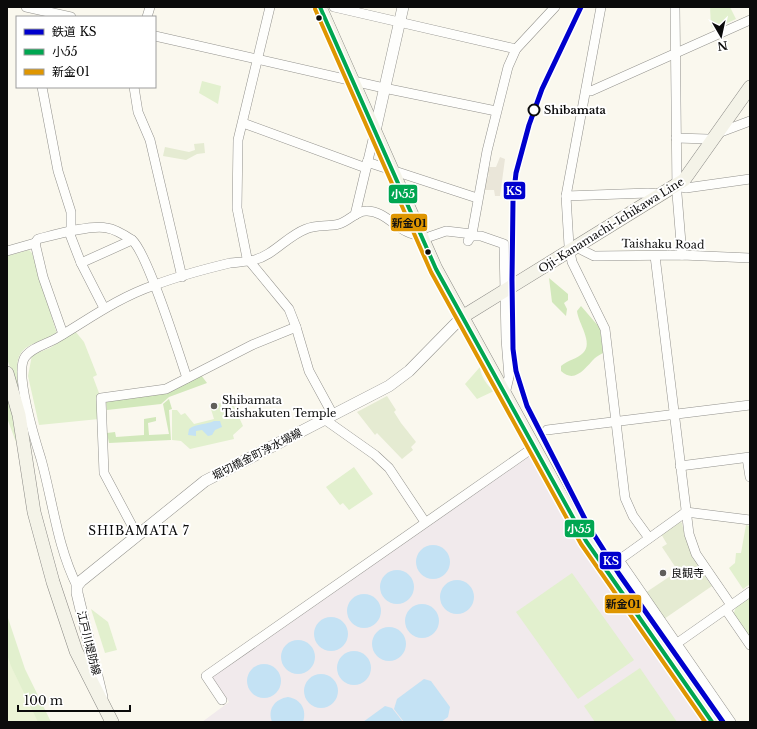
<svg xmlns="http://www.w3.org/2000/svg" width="757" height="729" font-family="'Libre Baskerville','Noto Sans JP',serif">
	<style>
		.industrial { fill: #f1eaec }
		.green { fill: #e2f0ce }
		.forest { fill: #d2e8bb }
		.cemetery { fill: #e5ebd2 }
		.pitch { fill: #ecf4d7 }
		.plaza { fill: #eae6d9 }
		.water { fill: #c4e2f4 }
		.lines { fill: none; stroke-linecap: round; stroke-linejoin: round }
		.minor-casing { stroke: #93928d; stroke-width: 10 }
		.tertiary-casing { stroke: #93928d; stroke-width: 12 }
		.secondary-casing { stroke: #898884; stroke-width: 14 }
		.minor { stroke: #fefefc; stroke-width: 9 }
		.tertiary { stroke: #fefefc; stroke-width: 11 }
		.secondary { stroke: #f4f3e8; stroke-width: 13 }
		.bus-1-casing { stroke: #fff; stroke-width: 7 }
		.bus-2-casing { stroke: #fff; stroke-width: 7 }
		.bus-1 { stroke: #00a651; stroke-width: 4 }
		.bus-2 { stroke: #df9601; stroke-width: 4 }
		.rail-1-casing { stroke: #fff; stroke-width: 8 }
		.rail-1 { stroke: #0000cd; stroke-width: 5 }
		.bus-dot { fill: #0b0b0b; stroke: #fff; stroke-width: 1.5 }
		.stop-dot { fill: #fff; stroke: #0b0b0b; stroke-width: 2 }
		.poi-dot { fill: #5f5e5a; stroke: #fff; stroke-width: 1.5 }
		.labels { text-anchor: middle; stroke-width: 4; stroke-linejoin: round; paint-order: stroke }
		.stop-label { font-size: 11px; font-weight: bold; fill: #0b0b0b; stroke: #fff; text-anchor: start }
		.street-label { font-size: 11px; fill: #0b0b0b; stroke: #fff }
		.poi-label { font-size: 11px; fill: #0b0b0b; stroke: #fff; text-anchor: start }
		.neighbourhood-label { font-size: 12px; letter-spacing: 1px; fill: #0b0b0b; stroke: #fff }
		.line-badge { stroke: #fff; stroke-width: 1.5 }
		.badge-label { font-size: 11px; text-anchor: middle; font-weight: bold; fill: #fff }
		.pale-badge-label { font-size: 11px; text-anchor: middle; font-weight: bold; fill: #111 }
	</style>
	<rect width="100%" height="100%" fill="#faf8ee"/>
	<!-- industrial -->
	<path class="industrial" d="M528,455L547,482L583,548L704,722H202L229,702L211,676Z"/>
	<!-- green -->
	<g class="green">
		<path d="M710,7H730L736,19L714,29L711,26Z"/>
		<path d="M202,81L221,86L218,104L199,93Z"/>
		<path d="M29,250L32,253L57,334C21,349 14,346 18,389L7,359V256Z"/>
		<path d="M75,331L84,342L97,375L93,377L99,393L97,395L99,419L39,425L28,376L32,355L50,348Z"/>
		<path d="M480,367C481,377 487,385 494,391L477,399L465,384Z"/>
		<path d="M7,391L19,442H16L7,418Z"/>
		<path d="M231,400L243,426L233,435L234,439L190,449L181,441L172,440V410H177L181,415L185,413L194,424L214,419L210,406Z"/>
		<path d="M354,467L373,494L349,510L343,503L340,505L326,487Z"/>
		<path d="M746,525L750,526V584L743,589L729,568L735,563L736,553H741Z"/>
		<path d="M572,573L634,660L578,699L516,612Z"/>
		<path d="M750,597V640L733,616L736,606Z"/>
		<path d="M91,609L108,622L117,650L105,653Z"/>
		<path d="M7,615L25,669L51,722H7Z"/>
		<path d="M640,668L677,722H595L584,706Z"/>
	</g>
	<!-- forest -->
	<g class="forest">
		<path d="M549,278L568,294V300L564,303L567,309L566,316L552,302Z"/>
		<path d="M581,306L600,328L603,353C600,355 597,356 595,358C585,368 575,384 561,371V366C568,360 577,359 583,353C594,343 578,323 577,311Z"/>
		<path d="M201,375L207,383L169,397L161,404L107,410L106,401Z"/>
		<path d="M169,399L172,409L169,410L171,440L109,443L107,433L115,432L116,437L144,435V419L156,417V421L148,423L149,435L169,434L163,404Z"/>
	</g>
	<!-- cemetery -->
	<g class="cemetery">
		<path d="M204,143L205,153L197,154L186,160L163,156L165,147L189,152L195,150L194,144Z"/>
		<path d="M387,396L396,410L394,412L401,423L416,442L411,447L413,450L402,459L377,433L375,435L357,412Z"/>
		<path d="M679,521L682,523C688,552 696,563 712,586L664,619L645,593L678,571L662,547L667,544L661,534Z"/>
	</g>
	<!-- pitch -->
	<path class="pitch" d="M7,654L11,666L38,722H7Z"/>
	<!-- plaza -->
	<path class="plaza" d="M500,157L505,159L500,196H495L494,190H482L485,178L487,179L489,175L487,174L489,167H496Z"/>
	<!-- water -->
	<g class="water">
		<path d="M214,421H220L222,427L215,430L212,435L208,436L202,430L196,431V436L188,435L189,429C197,423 206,425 214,421Z"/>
		<circle cx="433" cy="562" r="17"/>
		<circle cx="397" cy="587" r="17"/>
		<circle cx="457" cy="597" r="17"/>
		<circle cx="364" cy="611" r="17"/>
		<circle cx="422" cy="621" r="17"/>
		<circle cx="331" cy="634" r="17"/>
		<circle cx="389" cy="644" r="17"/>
		<circle cx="298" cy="657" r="17"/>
		<circle cx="354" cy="668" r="17"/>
		<circle cx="264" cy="681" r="17"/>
		<circle cx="321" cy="691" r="17"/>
		<path d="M424,679L431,681L450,707L448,717L441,722H404L394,709L397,699Z"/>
		<path d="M288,697C301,699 307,710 303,722H272C267,709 275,699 288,697Z"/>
		<path d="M385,706L392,708L403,722H363Z"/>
	</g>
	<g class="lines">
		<defs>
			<g id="minor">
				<path d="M26,7L71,17"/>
				<path d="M270,7L238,140L237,208L247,258L289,309L296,327L309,371L333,415"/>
				<path d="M334,7L516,49"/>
				<path d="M601,7L566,196L569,246L572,262L605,329L625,498L633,516L649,538"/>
				<path d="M675,7L677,194L682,255"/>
				<path d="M147,17L150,7"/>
				<path d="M155,36L384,88L496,111"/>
				<path d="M42,87L58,171L71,212V231"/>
				<path d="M134,87L138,112L150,140L182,277"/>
				<path d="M586,90L591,91L750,20"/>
				<path d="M243,123L366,168"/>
				<path d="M718,133L750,121"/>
				<path d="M676,138L708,139L712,142"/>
				<path d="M367,162L477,198"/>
				<path d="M677,186L686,188L750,179"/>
				<path d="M566,196L648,193L661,194"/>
				<path d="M355,215L375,131"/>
				<path d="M69,232L81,263L104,308"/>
				<path d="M471,236H481L504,244L506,339L509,377L505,394"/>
				<path d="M423,239L446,231L472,234"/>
				<path d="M468,241L472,234L487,151L508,67L516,49L555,7"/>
				<path d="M35,243L38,239C54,235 92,224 107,228C114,229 126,236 132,240C147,252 179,354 187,378"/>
				<path d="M579,246L582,250L594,256L682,255L750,258"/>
				<path d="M7,251L35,243L43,277L63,334"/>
				<path d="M655,256L689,534L696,554L731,605"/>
				<path d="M81,263L132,240"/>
				<path d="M324,419L375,455L389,468L425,522"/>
				<path d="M547,430L750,405"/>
				<path d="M747,458L750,477"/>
				<path d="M680,466L750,457"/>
				<path d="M137,535L104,473L101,398L166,389L252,345L296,327"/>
				<path d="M77,586C57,546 53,502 41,459C35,440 14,372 25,357C32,347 47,344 57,338C89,319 119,297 155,285C179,276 205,269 230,263C238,262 246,262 254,260C274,255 287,236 306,229C316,224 329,227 339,224C349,221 356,211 366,211C387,210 400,236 421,235"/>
				<path d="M726,610L750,645"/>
				<path d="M676,644L750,592"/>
				<path d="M222,700L206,676L534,447"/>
				<path d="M731,722L619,560L686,512L750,520"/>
			</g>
			<g id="tertiary">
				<path d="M375,131L403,7"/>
				<path d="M102,697L77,593V586L81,581L205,481L389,386L409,371L462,317"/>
			</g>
			<g id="secondary">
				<path d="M320,7L436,269L586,541L712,722"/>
				<path d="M462,317L684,180L750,87"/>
				<path d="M7,373L19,415L34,512L53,582L76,651L112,722"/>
			</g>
		</defs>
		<!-- minor casing -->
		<use href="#minor" class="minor-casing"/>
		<!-- tertiary casing -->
		<use href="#tertiary" class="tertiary-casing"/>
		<!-- secondary casing -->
		<use href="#secondary" class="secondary-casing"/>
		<!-- minor -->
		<use href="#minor" class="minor"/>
		<!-- tertiary -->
		<use href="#tertiary" class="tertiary"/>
		<!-- secondary -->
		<use href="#secondary" class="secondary"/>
		<defs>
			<path id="bus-1" d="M320,7L436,269L586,541L712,722"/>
			<path id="bus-2" d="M315,9L431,272L581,544L705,722"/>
		</defs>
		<!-- bus-1 casing -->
		<use href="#bus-1" class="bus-1-casing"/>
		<!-- bus-2 casing -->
		<use href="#bus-2" class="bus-2-casing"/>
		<!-- bus-1 -->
		<use href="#bus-1" class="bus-1"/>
		<!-- bus-2 -->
		<use href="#bus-2" class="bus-2"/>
		<defs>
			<path id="rail-1" d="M581,7L542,89L529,125L516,173L513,200L512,280L513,349L516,371L527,406L589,527L619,574L723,722"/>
		</defs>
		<!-- rail-1 casing -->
		<use href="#rail-1" class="rail-1-casing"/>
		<!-- rail-1 -->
		<use href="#rail-1" class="rail-1"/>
	</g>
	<!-- markers -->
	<g class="bus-dot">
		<circle cx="319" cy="18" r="3.5"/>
		<circle cx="428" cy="252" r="3.5"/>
	</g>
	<circle class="stop-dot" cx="534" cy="110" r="5.5"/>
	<g class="poi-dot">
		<circle cx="214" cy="406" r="4"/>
		<circle cx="663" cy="573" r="4"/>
	</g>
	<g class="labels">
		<!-- stop labels -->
		<g class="stop-label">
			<text x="544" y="114">Shibamata</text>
		</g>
		<!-- street labels -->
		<g class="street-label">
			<text transform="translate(611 225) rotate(-32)" y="4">Oji-Kanamachi-Ichikawa Line</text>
			<text transform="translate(663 244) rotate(1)" y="4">Taishaku Road</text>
			<text transform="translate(257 454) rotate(-27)" y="4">堀切橋金町浄水場線</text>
			<text transform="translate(89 643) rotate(76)" y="4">江戸川堤防線</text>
		</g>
		<!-- poi labels -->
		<g class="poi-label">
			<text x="222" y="404">Shibamata<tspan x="222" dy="13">Taishakuten Temple</tspan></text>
			<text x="671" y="577">良観寺</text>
		</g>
		<!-- neighbourhood labels -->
		<g class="neighbourhood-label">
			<text x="139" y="535">SHIBAMATA 7</text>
		</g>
	</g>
	<g class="line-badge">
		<rect x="503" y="181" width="23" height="19" rx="4" fill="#0000cd"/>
		<rect x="388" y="184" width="30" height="20" rx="4" fill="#00a651"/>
		<rect x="390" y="213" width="38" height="19" rx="4" fill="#df9601"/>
		<rect x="564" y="519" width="31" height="19" rx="4" fill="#00a651"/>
		<rect x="599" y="551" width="23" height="19" rx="4" fill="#0000cd"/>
		<rect x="604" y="594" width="38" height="20" rx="4" fill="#df9601"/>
	</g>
	<g class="badge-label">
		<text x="514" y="195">KS</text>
		<text x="403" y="198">小55</text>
		<text x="579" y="533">小55</text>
		<text x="611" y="565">KS</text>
	</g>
	<g class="pale-badge-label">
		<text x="409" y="227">新金01</text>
		<text x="623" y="608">新金01</text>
	</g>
	<!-- border -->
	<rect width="757" height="729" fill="none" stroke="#0b0b0b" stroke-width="16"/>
	<!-- legend -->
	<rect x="16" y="16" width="140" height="72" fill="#ffffff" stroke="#9d9d9d"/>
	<rect x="24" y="29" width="20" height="6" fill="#0000cd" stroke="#9d9d9d"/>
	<text x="52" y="36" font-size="12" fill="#0b0b0b">鉄道 KS</text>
	<rect x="24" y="49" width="20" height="6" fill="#00a651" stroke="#9d9d9d"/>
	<text x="52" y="56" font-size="12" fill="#0b0b0b">小55</text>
	<rect x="24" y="69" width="20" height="6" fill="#df9601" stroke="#9d9d9d"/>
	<text x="52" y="76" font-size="12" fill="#0b0b0b">新金01</text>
	<!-- north arrow -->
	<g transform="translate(721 36) rotate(171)" stroke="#ffffff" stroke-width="3" paint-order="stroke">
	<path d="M0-3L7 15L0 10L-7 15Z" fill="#0b0b0b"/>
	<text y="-6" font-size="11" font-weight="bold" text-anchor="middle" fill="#0b0b0b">N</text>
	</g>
	<!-- scale -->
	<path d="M18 705v6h112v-6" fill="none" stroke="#0b0b0b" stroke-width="2"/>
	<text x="24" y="705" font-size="12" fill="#0b0b0b" stroke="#ffffff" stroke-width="3" paint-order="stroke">100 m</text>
</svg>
